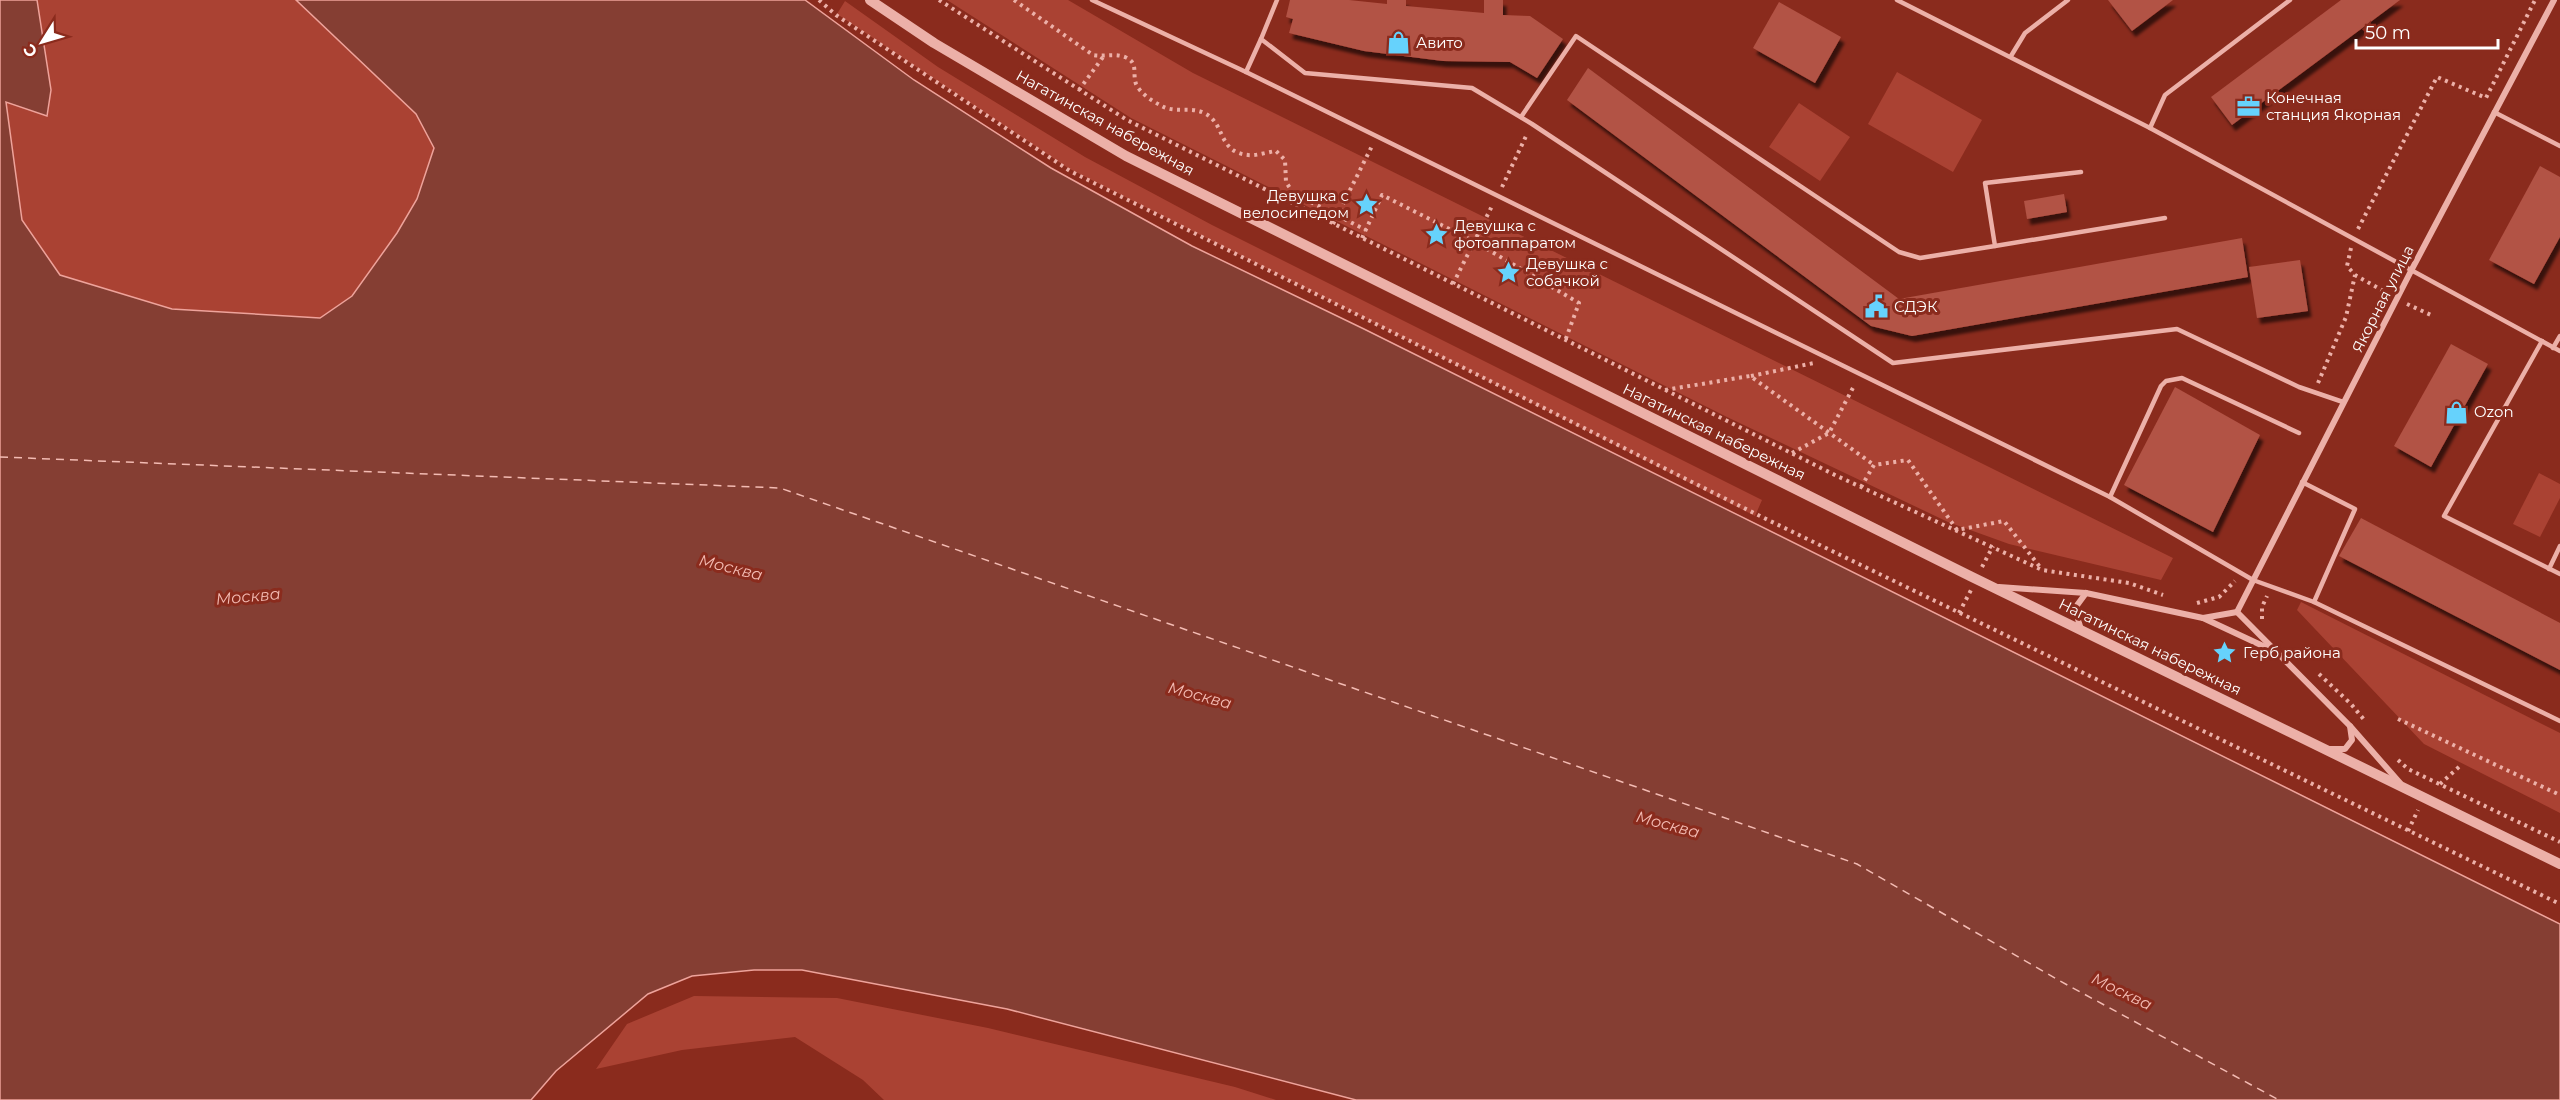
<svg xmlns="http://www.w3.org/2000/svg" width="2560" height="1100" font-family="Montserrat,sans-serif">
	<style>
		.green { fill: #aa4233 }
		.water { fill: #853e33; stroke: #eea39b; stroke-width: 1.5 }
		.lines { fill: none; stroke-linecap: round; stroke-linejoin: round }
		.ferry { stroke: #f3bbb3; stroke-width: 1.5; stroke-dasharray: 8 6; stroke-linecap: butt }
		.building { fill: #b25345; filter: url(#shadow) }
		.path { stroke: #ecb0a8; stroke-width: 4; stroke-dasharray: 3 4.5; stroke-linecap: butt }
		.service { stroke: #ecb0a8; stroke-width: 4.5 }
		.minor { stroke: #ecb0a8; stroke-width: 6 }
		.tertiary { stroke: #ecb0a8; stroke-width: 10 }
		.labels { text-anchor: middle; stroke-width: 6; stroke-linejoin: round; paint-order: stroke }
		.poi-label { font-size: 15px; fill: #fff; stroke: #8a2b1d; text-anchor: start }
		.street-label { font-size: 15px; fill: #fff; stroke: #8a2b1d }
		.water-label { font-size: 16px; font-style: italic; fill: #f3bbb3; stroke: #8a2b1d }
	</style>
	<defs>
		<filter id="shadow"><feDropShadow dx="3.5" dy="6" stdDeviation="1.5" flood-color="#0009"/></filter>
	</defs>
	<rect width="100%" height="100%" fill="#8a2b1d"/>
	<!-- green -->
	<g class="green">
		<path d="M37,0H296L416,114L434,148L417,199L397,233L352,296L320,318L172,309L60,275L22,220L6,101L47,116L51,90Z"/>
		<path d="M947,0H1068L1193,73L2173,558L2161,580L2009,544L1948,522L1727,417L1131,118Z"/>
		<path d="M845,1L938,67L1085,157L1212,225L1762,500L1755,516L1068,168L837,14Z"/>
		<path d="M1897,72L1982,120L1953,172L1868,124Z"/>
		<path d="M1799,103L1850,137L1820,181L1769,147Z"/>
		<path d="M2539,473L2560,484V498L2540,537L2513,524Z"/>
		<path d="M2301,602L2560,733V813L2424,744L2297,610Z"/>
		<path d="M694,996L837,998L988,1028L1235,1087L1276,1100H884L863,1080L795,1037L682,1050L596,1069L627,1024Z"/>
	</g>
	<!-- water -->
	<path class="water" d="M0,0H37L51,90L47,116L6,102L22,220L60,275L172,309L320,318L352,296L397,233L417,199L434,148L416,114L296,0H805L914,80L1051,168L1192,246L1364,329L2560,924V1100H1356L1007,1009L802,970H754L692,976L648,994L556,1071L531,1100H0Z"/>
	<g class="lines">
		<!-- ferry -->
		<path class="ferry" d="M0,457L780,488L1857,864L2060,981L2279,1100"/>
	</g>
	<!-- building -->
	<g class="building">
		<path d="M1290,0H1349L1387,4V0H1406V6L1484,13V0H1503V15L1530,16L1563,39L1537,78L1510,62L1443,61L1364,51L1289,33L1293,19L1286,17Z"/>
		<path d="M2108,0H2173L2132,31Z"/>
		<path d="M2341,0H2400L2232,125L2211,97Z"/>
		<path d="M1779,2L1841,37L1815,83L1753,48Z"/>
		<path d="M1588,68L1899,299L2242,238L2248,277L1912,336L1871,326L1567,100Z"/>
		<path d="M2540,166L2560,177V237L2534,284L2489,260Z"/>
		<path d="M2064,194L2067,212L2027,219L2024,201Z"/>
		<path d="M2300,260L2308,311L2257,318L2249,267Z"/>
		<path d="M2451,344L2488,364L2431,467L2394,446Z"/>
		<path d="M2175,387L2260,435L2213,532L2124,485Z"/>
		<path d="M2361,518L2560,623V670L2339,556Z"/>
	</g>
	<g class="lines">
		<!-- path -->
		<g class="path">
			<path d="M819,0L836,15L1070,171L1762,517L2560,904"/>
			<path d="M939,0L1127,120L1837,476L2042,570L2129,583L2163,595"/>
			<path d="M1014,0L1093,55C1104,57 1114,53 1125,57C1139,63 1132,72 1136,84C1140,93 1152,101 1160,105C1174,114 1190,106 1204,113C1226,123 1217,152 1248,155C1257,156 1267,152 1276,151L1285,160L1286,182L1293,193L1366,230"/>
			<path d="M1079,90L1103,57"/>
			<path d="M1502,187L1527,134"/>
			<path d="M1333,224L1373,144"/>
			<path d="M2358,229L2437,77L2486,98L2535,0"/>
			<path d="M1362,238L1382,195L1475,242L1579,303L1565,341"/>
			<path d="M2351,248L2347,266L2355,275L2387,293"/>
			<path d="M1453,284L1493,204"/>
			<path d="M2407,304L2433,316"/>
			<path d="M1751,376L1814,363"/>
			<path d="M2318,383L2346,317L2355,275"/>
			<path d="M1665,390L1750,376L1874,465"/>
			<path d="M1792,453L1829,433L1855,384"/>
			<path d="M1861,487L1874,465L1908,460L1957,530L2004,521L2040,567"/>
			<path d="M1982,567L1993,546"/>
			<path d="M2197,603L2219,597L2235,581"/>
			<path d="M1959,613L1971,590"/>
			<path d="M2262,619V607L2267,596"/>
			<path d="M2319,674L2351,704L2366,722"/>
			<path d="M2398,719L2560,795"/>
			<path d="M2398,760L2408,769L2560,842"/>
			<path d="M2440,784L2461,765"/>
			<path d="M2408,831L2418,810"/>
		</g>
		<!-- service -->
		<g class="service">
			<path d="M1092,0L1246,72"/>
			<path d="M1277,0L1261,39L1305,73L1472,88L1532,124L1893,363L2177,329L2299,387L2343,402"/>
			<path d="M1897,0L2150,128L2560,351"/>
			<path d="M1261,39L1246,72L2110,497L2253,580L2314,602L2560,721"/>
			<path d="M2011,56L2025,33L2068,0"/>
			<path d="M2494,112L2560,146"/>
			<path d="M1521,117L1576,36L1899,252L1920,258L1995,246L1985,183L2081,172"/>
			<path d="M2150,128L2165,95L2290,0"/>
			<path d="M1995,246L2165,218"/>
			<path d="M2542,341L2444,516L2560,574"/>
			<path d="M2553,348L2560,336"/>
			<path d="M2302,482L2355,509L2314,602"/>
			<path d="M2110,497L2161,386L2166,381L2182,378L2299,433"/>
			<path d="M2549,569L2560,546"/>
		</g>
		<!-- minor -->
		<g class="minor">
			<path d="M1999,587L2086,593L2203,618L2276,652"/>
			<path d="M2237,612L2411,271L2554,0"/>
			<path d="M2237,612L2350,726L2400,783"/>
			<path d="M2203,618L2237,612"/>
			<path d="M2081,630L2075,608L2086,593"/>
			<path d="M2330,749H2345L2352,740L2350,726"/>
		</g>
		<!-- tertiary -->
		<path class="tertiary" d="M870,0L934,43L1126,156L1970,576L2560,864"/>
	</g>
	<!-- icons -->
	<defs>
		<symbol id="shop-bare" viewBox="-9 -9 18 18"><path d="M-5-2.5h2.3a2.7 3.5 0 0 1 5.4 0H5L5.5 6h-11ZM-1.5-2.5h3a1.5 2.3 0 0 0-3 0Z" fill="#66d2fc" stroke="#8a2b1d" stroke-width="2.5" paint-order="stroke"/></symbol>
		<symbol id="office-bare" viewBox="-9 -9 18 18"><path d="M-6-3h4V-5.5h4V-3h4V5H-6ZM-1-4.5V-3h2v-1.5ZM-6 0V1H6V0Z" fill="#66d2fc" stroke="#8a2b1d" stroke-width="2.5" paint-order="stroke"/></symbol>
		<symbol id="sight-bare" viewBox="-9 -9 18 18"><path d="M0-6L1.8-2.2L6-1.7L2.9 1.2L3.7 5.4L0 3.3L-3.7 5.4L-2.9 1.2L-6-1.7L-1.8-2.2Z" fill="#66d2fc" stroke="#8a2b1d" stroke-width="2.5" paint-order="stroke"/></symbol>
		<symbol id="civic-bare" viewBox="-9 -9 18 18"><path d="M-.6-6.5H3V-4.5H.6V-3L4-1V1h2V6H-6V1h2V-1L-.6-3ZM-1.2 2.5V6h2.4V2.5Z" fill="#66d2fc" stroke="#8a2b1d" stroke-width="2.5" paint-order="stroke"/></symbol>
	</defs>
	<g fill-rule="evenodd">
		<use href="#shop-bare" x="1382" y="26" width="33" height="33"/>
		<use href="#office-bare" x="2232" y="90" width="33" height="33"/>
		<use href="#sight-bare" x="1350" y="188" width="33" height="33"/>
		<use href="#sight-bare" x="1420" y="218" width="33" height="33"/>
		<use href="#sight-bare" x="1492" y="256" width="33" height="33"/>
		<use href="#civic-bare" x="1860" y="290" width="33" height="33"/>
		<use href="#shop-bare" x="2440" y="396" width="33" height="33"/>
		<use href="#sight-bare" x="2208" y="636" width="33" height="33"/>
	</g>
	<g class="labels">
		<!-- poi labels -->
		<g class="poi-label">
			<text x="1416" y="48">Авито</text>
			<text x="2266" y="103">Конечная<tspan x="2266" dy="17">станция Якорная</tspan></text>
			<text x="1349" y="201" text-anchor="end">Девушка с<tspan x="1349" dy="17">велосипедом</tspan></text>
			<text x="1454" y="231">Девушка с<tspan x="1454" dy="17">фотоаппаратом</tspan></text>
			<text x="1526" y="269">Девушка с<tspan x="1526" dy="17">собачкой</tspan></text>
			<text x="1894" y="312">СДЭК</text>
			<text x="2474" y="417">Ozon</text>
			<text x="2243" y="658">Герб района</text>
		</g>
		<!-- street labels -->
		<g class="street-label">
			<text transform="translate(1105 123) rotate(29)" y="5">Нагатинская набережная</text>
			<text transform="translate(2383 299) rotate(-63)" y="5">Якорная улица</text>
			<text transform="translate(1714 432) rotate(26)" y="5">Нагатинская набережная</text>
			<text transform="translate(2150 647) rotate(26)" y="5">Нагатинская набережная</text>
		</g>
		<!-- water labels -->
		<g class="water-label">
			<text transform="translate(731 567) rotate(14)" y="6">Москва</text>
			<text transform="translate(248 596) rotate(-5)" y="6">Москва</text>
			<text transform="translate(1200 695) rotate(15)" y="6">Москва</text>
			<text transform="translate(1668 824) rotate(15)" y="6">Москва</text>
			<text transform="translate(2122 991) rotate(26)" y="6">Москва</text>
		</g>
	</g>
	<!-- north arrow -->
	<g transform="translate(42 42) rotate(233)" stroke="#8a2b1d" stroke-width="4.5" paint-order="stroke">
	<path d="M0-4.5L10 22L0 15L-10 22Z" fill="#ffffff"/>
	<text y="-9" font-size="16" font-weight="bold" text-anchor="middle" fill="#ffffff">С</text>
	</g>
	<!-- scale -->
	<path d="M2356 39v9h142v-9" fill="none" stroke="#ffffff" stroke-width="3"/>
	<text x="2365" y="39" font-size="18" fill="#ffffff" stroke="#8a2b1d" stroke-width="4.5" paint-order="stroke">50 m</text>
</svg>
